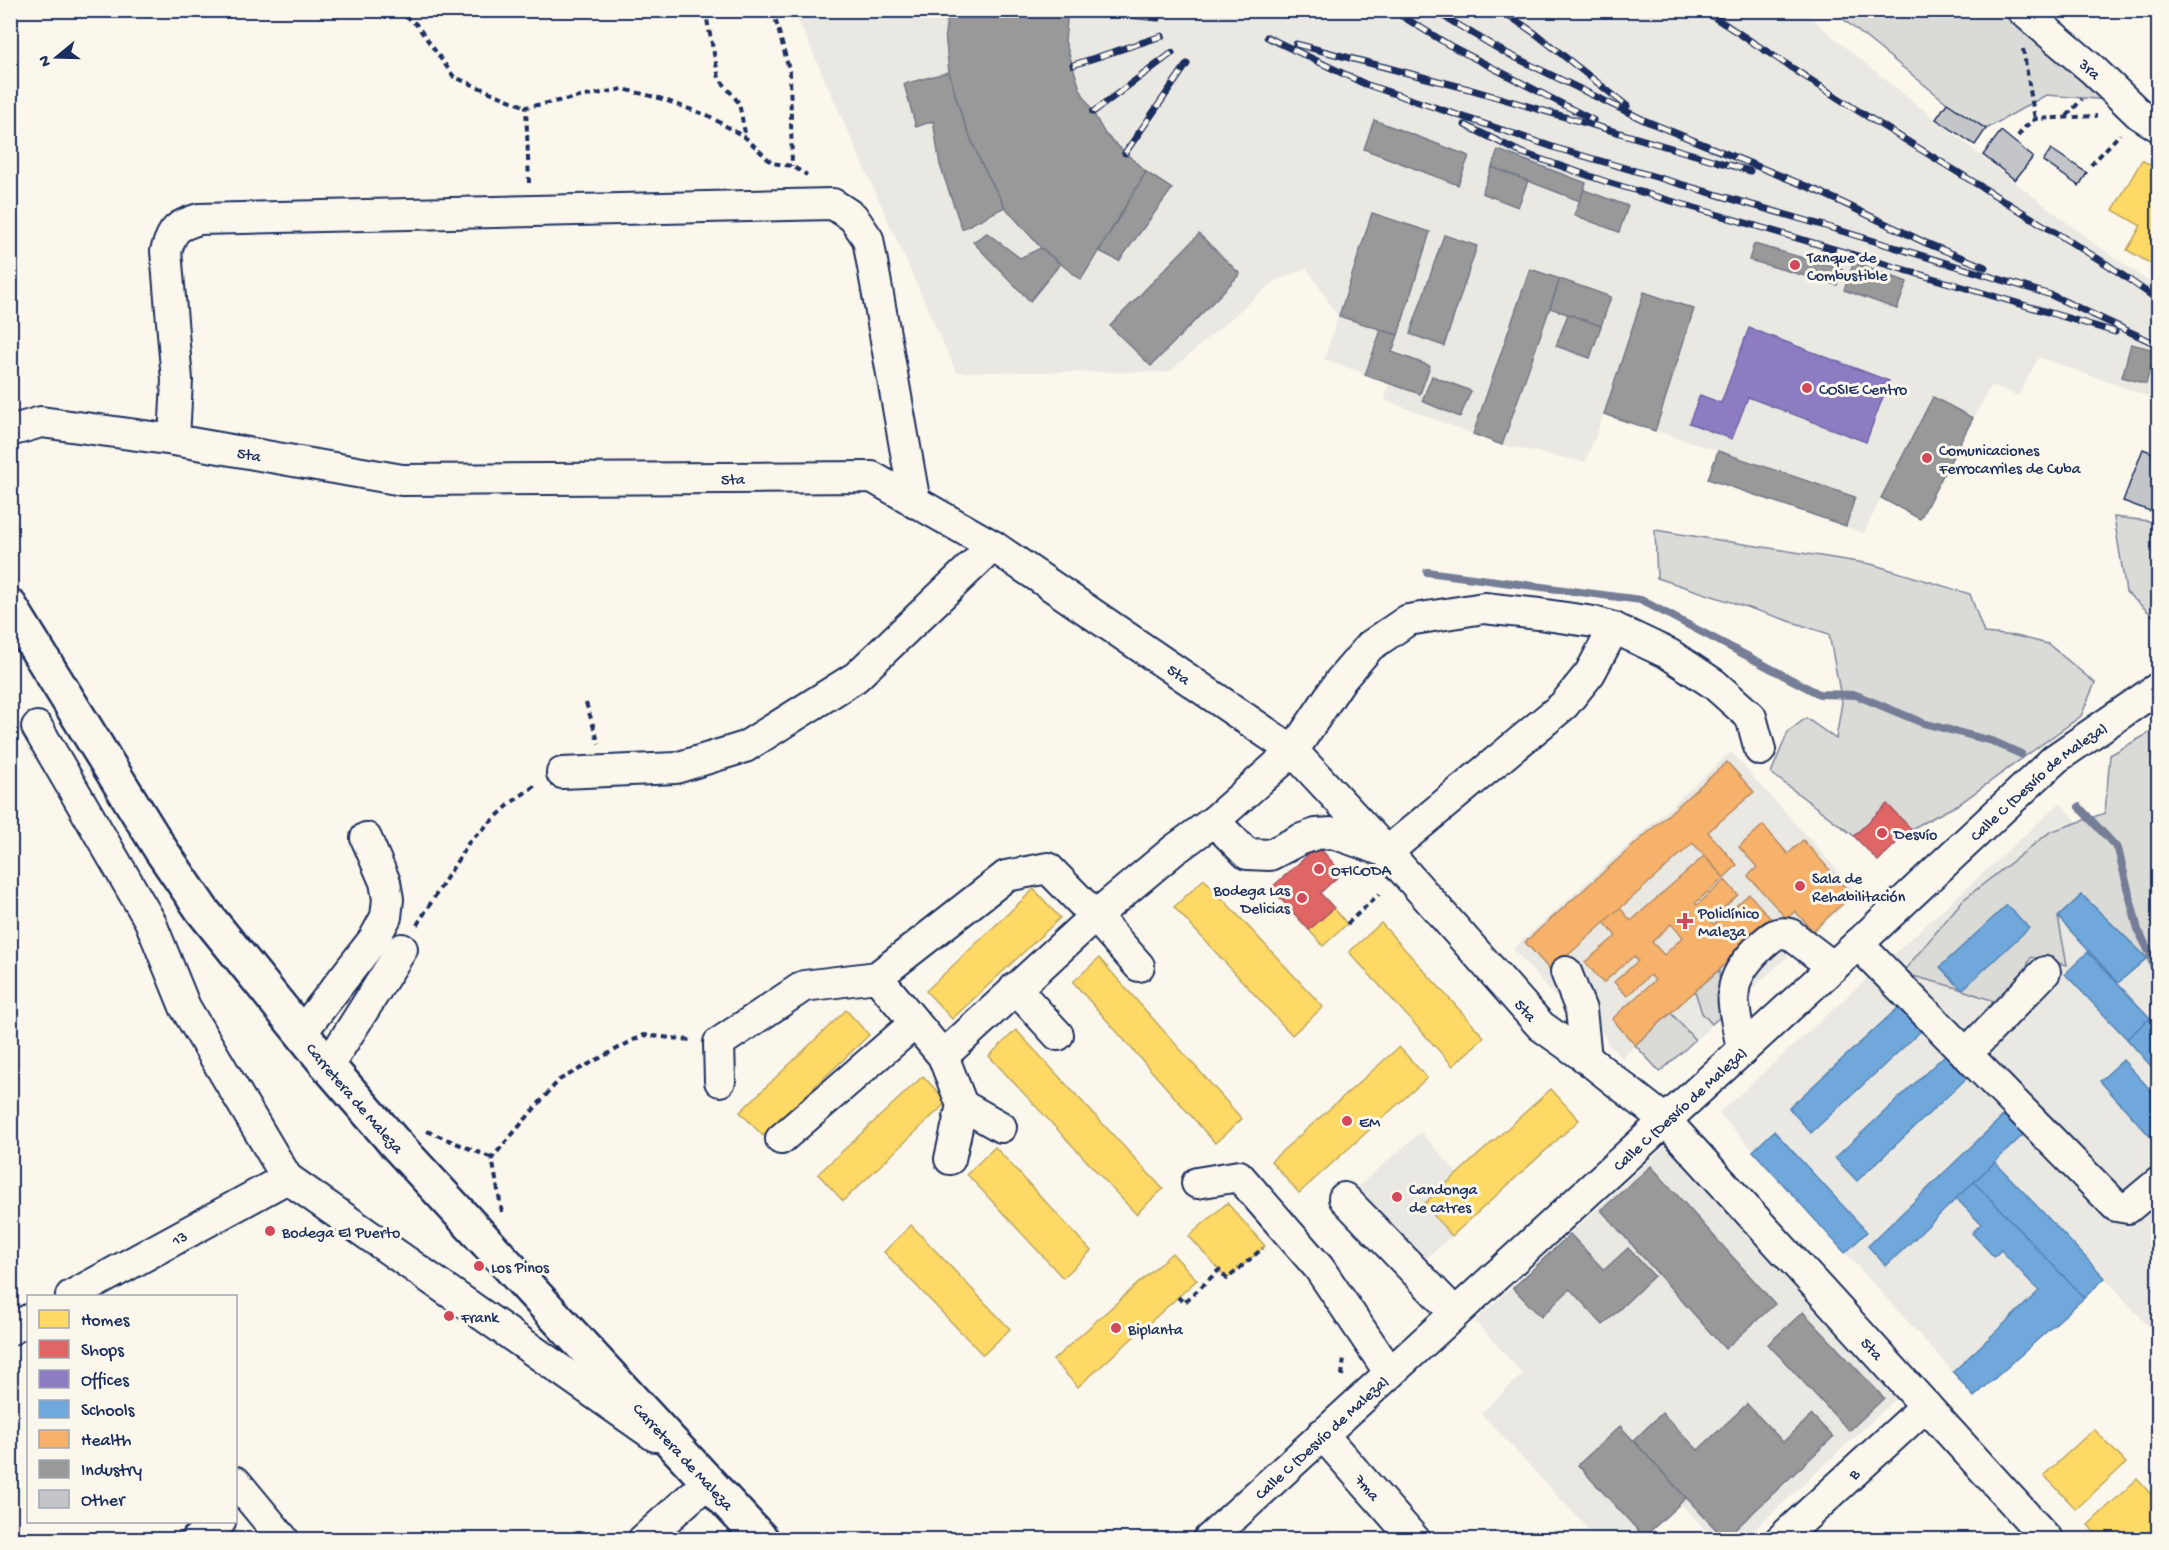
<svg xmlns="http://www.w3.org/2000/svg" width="2169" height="1550" font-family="'Gochi Hand',sans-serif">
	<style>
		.built { fill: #eae8e2 }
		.green { fill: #dadad7; stroke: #7a849a; stroke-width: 1.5 }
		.homes { fill: #ffd966; stroke: #bba664; stroke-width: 1.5 }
		.shops { fill: #e06666; stroke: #a55664; stroke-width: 1.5 }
		.offices { fill: #8e7cc3; stroke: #6c65a5; stroke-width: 1.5 }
		.schools { fill: #6fa8dc; stroke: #5684b6; stroke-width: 1.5 }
		.health { fill: #f6b26b; stroke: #b48b67; stroke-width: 1.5; fill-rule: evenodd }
		.industry { fill: #999; stroke: #737987; stroke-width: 1.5 }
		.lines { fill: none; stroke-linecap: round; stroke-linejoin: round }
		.stream { stroke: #747e96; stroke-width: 8 }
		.building { fill: #c3c5c9; stroke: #1b2f5e; stroke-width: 1.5 }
		.minor-casing { stroke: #1b2f5e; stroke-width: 34 }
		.major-casing { stroke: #1b2f5e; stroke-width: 38 }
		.path { stroke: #1b2f5e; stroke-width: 4; stroke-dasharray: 6 4.5; stroke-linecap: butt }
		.minor { stroke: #fbf7ec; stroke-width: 30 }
		.major { stroke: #fbf7ec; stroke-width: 33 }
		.rail-casing { stroke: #1b2f5e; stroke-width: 7 }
		.rail { stroke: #fbf7ec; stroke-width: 4.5; stroke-dasharray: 14; stroke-linecap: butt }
		.poi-dot { fill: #d1495b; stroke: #fbf7ec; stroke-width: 2 }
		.labels { text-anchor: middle; stroke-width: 6; stroke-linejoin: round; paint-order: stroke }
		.street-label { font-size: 16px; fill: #1b2f5e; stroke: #fbf7ec }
		.poi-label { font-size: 16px; fill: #1b2f5e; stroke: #fbf7ec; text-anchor: start }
	</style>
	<rect width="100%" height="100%" fill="#fbf7ec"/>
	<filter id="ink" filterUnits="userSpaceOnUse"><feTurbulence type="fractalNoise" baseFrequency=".0167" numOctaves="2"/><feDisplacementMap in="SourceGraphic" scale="12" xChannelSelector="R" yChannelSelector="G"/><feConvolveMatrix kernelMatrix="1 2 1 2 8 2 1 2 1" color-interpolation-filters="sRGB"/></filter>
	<g filter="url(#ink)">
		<!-- built -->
		<g class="built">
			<path d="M794,11H1803L1851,52L1999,170L2091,241L2158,288V400L2039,357L2018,396L1991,385L1920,519L1881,498L1864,533L1708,479L1718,451L1604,414L1585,462L1502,445L1385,400L1389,383L1324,359L1338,317L1307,268L1273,282L1169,372H956Z"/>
			<path d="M1731,752L1858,893L1660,1072L1635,1045L1622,1058L1609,1045L1593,1014L1564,1006L1513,949Z"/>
			<path d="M2060,803L2108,856L2158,987V1337L2105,1278L1974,1397L1953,1372L1719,1113Z"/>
			<path d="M1421,1132L1458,1174L1424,1204L1452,1236L1421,1263L1355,1189Z"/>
			<path d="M1665,1146L1896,1399L1744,1539H1714L1680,1503L1641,1539H1597L1481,1413L1523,1374L1475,1321Z"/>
		</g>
		<!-- green -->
		<g class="green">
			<path d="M1833,11H2004L2109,100L2046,95L1986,129L1947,103Z"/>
			<path d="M2114,517L2158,522V620L2126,592Z"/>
			<path d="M1655,530L1871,564L1970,594L1984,633L2016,636L2048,644L2095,683L2081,716L1959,804L1911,829L1887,805L1854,836L1771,773L1788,732L1806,718L1836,739L1842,702L1829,634L1657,578Z"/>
			<path d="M2158,728V987L2147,958L2082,895L2058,917L2067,965L2031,957L2008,1006L1954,987L1902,973L1963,900L2050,832L2105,813L2110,755Z"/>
			<path d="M1719,970L1721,1016L1712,1024L1702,1013L1695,991Z"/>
			<path d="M1671,1013L1695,1040L1660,1072L1635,1045Z"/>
		</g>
		<!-- homes -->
		<g class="homes">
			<path d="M2142,160L2158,170V268L2127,250L2141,226L2113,210Z"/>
			<path d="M1204,879L1323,1007L1292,1035L1174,907Z"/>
			<path d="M1034,889L1060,918L952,1019L926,991Z"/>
			<path d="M1334,908L1347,924L1323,946L1309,930Z"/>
			<path d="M1381,923L1484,1037L1453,1066L1349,952Z"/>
			<path d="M1099,958L1242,1119L1215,1143L1073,982Z"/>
			<path d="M846,1010L869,1035L763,1136L740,1112Z"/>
			<path d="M1016,1030L1163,1189L1136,1214L989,1056Z"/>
			<path d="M1399,1047L1427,1078L1299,1193L1271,1161Z"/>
			<path d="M923,1076L947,1102L843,1201L818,1174Z"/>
			<path d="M1551,1089L1579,1120L1452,1236L1424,1204Z"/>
			<path d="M995,1147L1091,1251L1063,1278L967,1174Z"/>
			<path d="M1227,1203L1265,1246L1227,1279L1189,1236Z"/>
			<path d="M911,1225L1010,1329L983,1355L884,1252Z"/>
			<path d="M1172,1253L1197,1280L1078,1387L1053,1360Z"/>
			<path d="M2094,1429L2126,1463L2076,1509L2044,1475Z"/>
			<path d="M2137,1479L2158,1502V1524L2142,1540H2101L2088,1525Z"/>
		</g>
		<!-- shops -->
		<g class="shops">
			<path d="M1887,804L1911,829L1878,861L1854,836Z"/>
			<path d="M1318,846L1342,873L1320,893L1334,908L1309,930L1271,888Z"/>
		</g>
		<!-- offices -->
		<path class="offices" d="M1749,328L1889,381L1866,442L1748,397L1732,439L1689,423L1700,395L1721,403Z"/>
		<!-- schools -->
		<g class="schools">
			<path d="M2082,895L2147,958L2118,983L2058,917Z"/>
			<path d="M2007,905L2029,928L1962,990L1940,967Z"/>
			<path d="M2088,952L2150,1018L2127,1039L2065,974Z"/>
			<path d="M1899,1007L1921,1031L1811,1133L1789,1108Z"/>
			<path d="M2150,1018L2158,1027V1074L2127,1039Z"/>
			<path d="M1946,1054L1968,1077L1857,1181L1835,1158Z"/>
			<path d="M2123,1060L2158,1098V1145L2100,1081Z"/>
			<path d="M2006,1113L2025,1133L1886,1266L1868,1246Z"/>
			<path d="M1774,1131L1867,1232L1845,1253L1753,1151Z"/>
			<path d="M1995,1162L2105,1278L2084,1298L1974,1182Z"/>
			<path d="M1974,1182L2084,1298L1974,1397L1953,1372L2039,1291L2001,1250L1994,1257L1972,1233L1981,1224L1956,1198Z"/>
		</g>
		<!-- health -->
		<g class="health">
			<path d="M1727,762L1754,792L1708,832L1737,865L1724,878L1693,843L1566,957L1573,965L1558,979L1525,942Z"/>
			<path d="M1763,825L1788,854L1803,840L1852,895L1813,931L1795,911L1787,919L1748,876L1757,867L1739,847Z"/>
			<path d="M1704,856L1724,878L1695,903L1697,905L1725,880L1738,895L1710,920L1714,925L1749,894L1773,921L1635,1045L1612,1019L1655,980L1650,975L1627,996L1614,982L1638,961L1634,956L1603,983L1585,962L1616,936L1604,922L1620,908L1631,921ZM1671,924L1683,937L1664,955L1652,942Z"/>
		</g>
		<!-- industry -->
		<g class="industry">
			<path d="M948,10H1068L1065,41L1080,89L1105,134L1146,172L1081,280L1041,248L1005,207L980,161L961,115L949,72L945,33Z"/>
			<path d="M949,72L961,115L980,161L1005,207L962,229L940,165L933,121L916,127L904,84Z"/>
			<path d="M1374,120L1469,156L1458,185L1364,149Z"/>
			<path d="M1498,150L1586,183L1580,201L1492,167Z"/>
			<path d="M1492,167L1528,181L1518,207L1482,193Z"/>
			<path d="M1146,172L1172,189L1119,261L1099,251Z"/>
			<path d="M1584,190L1628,206L1619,232L1574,215Z"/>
			<path d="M1372,213L1430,232L1398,335L1339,316Z"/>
			<path d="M987,233L1020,258L1041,248L1060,264L1030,301L973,242Z"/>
			<path d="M1199,234L1240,274L1151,366L1110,326Z"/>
			<path d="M1444,235L1477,246L1444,346L1410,334Z"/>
			<path d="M1754,244L1842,269L1837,285L1749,260Z"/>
			<path d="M1854,262L1907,282L1897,309L1844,290Z"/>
			<path d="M1530,269L1560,279L1502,445L1473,434Z"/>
			<path d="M1560,279L1611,297L1601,326L1550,308Z"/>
			<path d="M1644,292L1694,309L1655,431L1604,414Z"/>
			<path d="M1568,314L1601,326L1590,358L1556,346Z"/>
			<path d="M1381,330L1398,335L1392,352L1430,366L1420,394L1365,375Z"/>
			<path d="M2131,344L2155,350L2146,384L2122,377Z"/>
			<path d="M1432,376L1471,391L1460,417L1422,401Z"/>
			<path d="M1933,397L1973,418L1920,519L1881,498Z"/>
			<path d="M1718,451L1855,497L1846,526L1708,479Z"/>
			<path d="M1651,1166L1775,1304L1725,1349L1601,1210Z"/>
			<path d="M1570,1234L1604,1270L1628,1248L1654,1276L1603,1325L1570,1289L1541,1317L1513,1288Z"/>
			<path d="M1803,1312L1884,1398L1849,1431L1768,1344Z"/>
			<path d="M1747,1404L1783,1442L1812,1415L1833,1437L1725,1539L1633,1441L1662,1413L1698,1450Z"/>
			<path d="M1620,1426L1686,1498L1644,1537L1578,1465Z"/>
		</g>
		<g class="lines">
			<!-- stream -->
			<g class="stream">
				<path d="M1427,572L1641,600L1819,694L1856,695L1923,723L1992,741L2021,754"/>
				<path d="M2079,807L2118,849L2138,930L2158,969"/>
			</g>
		</g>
		<!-- building -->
		<g class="building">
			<path d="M1947,103L1986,129L1975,145L1936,119Z"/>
			<path d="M2001,131L2033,157L2015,180L1983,155Z"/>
			<path d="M2051,149L2087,173L2079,186L2043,161Z"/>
			<path d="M2143,449L2158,455V514L2123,501Z"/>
		</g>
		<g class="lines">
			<defs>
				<g id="minor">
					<path id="s1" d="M2022,10L2092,69L2139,114L2158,126"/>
					<path id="s2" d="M10,431L41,422L174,440L402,480L872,477L993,546L1293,751L1387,852L1541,1026L1586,1058L1666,1121L2048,1540"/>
					<path d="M174,440L177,380L166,251C173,228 177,226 199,219L833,204L853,217L868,239L915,503"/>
					<path d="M37,727L150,921L185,1007L287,1178L655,1436"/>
					<path d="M562,773L676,768L745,747L856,677L993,546"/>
					<path d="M1214,821L1247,854L1270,855L1299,840L1316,834L1333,833L1387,852L1564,705L1590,673L1614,628"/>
					<path d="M1858,944L2116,1206L2128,1208L2158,1183"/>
					<path d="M1566,972L1581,1010L1586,1058"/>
					<path d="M877,977L943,1056L962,1105L950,1159"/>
					<path d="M1015,988L1058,1035"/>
					<path d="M301,1033L374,939L386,917L388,899L385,882L366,838"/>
					<path d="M1742,1050C1734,1000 1721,984 1762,945C1772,936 1777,931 1790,934L1833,967"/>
					<path d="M1966,1054L2045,972"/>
					<path d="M943,1056L1095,916L1174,850L1214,821L1293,751L1340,681L1370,646L1408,620L1484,608L1539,614L1594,622L1614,628L1669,654L1714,684L1751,717L1760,750"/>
					<path d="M328,1066L402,949"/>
					<path d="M720,1081L719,1043L804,986L877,977L1006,876L1048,868L1095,916L1139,966"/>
					<path d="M962,1105L1001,1127"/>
					<path d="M781,1139L915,1023"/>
					<path d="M1197,1183L1239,1176L1319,1268L1390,1373"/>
					<path d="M1344,1198L1455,1313"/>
					<path id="s3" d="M71,1296L287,1178"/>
					<path d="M10,1330L28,1320"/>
					<path id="s4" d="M1322,1434L1415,1540"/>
					<path d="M236,1482L284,1540"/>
					<path d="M196,1540L220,1522"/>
					<path d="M643,1540L709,1481"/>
					<path id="s5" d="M1208,1540L1858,944L2055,759L2158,688"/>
					<path id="s6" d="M1780,1540L1926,1406"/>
				</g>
				<g id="major">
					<path id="s7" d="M10,606L161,850L202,910L328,1066L393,1141L762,1540"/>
				</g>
			</defs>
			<!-- minor casing -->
			<use href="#minor" class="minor-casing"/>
			<!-- major casing -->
			<use href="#major" class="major-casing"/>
			<!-- path -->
			<g class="path">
				<path d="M396,10L416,24L454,77L526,107"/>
				<path d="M705,10L719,78L739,103L746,138"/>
				<path d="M773,10L790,73L792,166"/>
				<path d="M1925,12V10"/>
				<path d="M2023,49L2035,119"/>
				<path d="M2067,116L2082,99"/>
				<path d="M2018,136L2025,127L2035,119L2097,116"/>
				<path d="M2091,165L2120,134"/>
				<path d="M529,183L526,107L623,89L659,98L709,116L746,138L772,163L792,166L807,175"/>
				<path d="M586,703L599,744"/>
				<path d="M1347,924L1379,894"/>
				<path d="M417,925L469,842L511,803L537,784"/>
				<path d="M427,1131L492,1158"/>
				<path d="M502,1212L492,1158L559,1080L643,1035L691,1040"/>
				<path d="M1178,1297L1184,1303L1219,1270L1227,1279L1263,1248"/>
				<path d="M1342,1376L1344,1357"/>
			</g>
			<!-- minor -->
			<use href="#minor" class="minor"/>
			<!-- major -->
			<use href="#major" class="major"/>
			<defs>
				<g id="rail">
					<path d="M1080,10L1158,18"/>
					<path d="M1392,10L1449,45L1593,120"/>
					<path d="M1433,10L1502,51L1646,121L1818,191L1926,243L1985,267"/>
					<path d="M1501,10L1536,34L1627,106"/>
					<path d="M1703,10L1852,107L2108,265L2158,300"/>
					<path d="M1267,37L1365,84L1556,148L1825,226L2051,295L2158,345"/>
					<path d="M1296,44L1469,89L1750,171"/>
					<path d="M1073,65L1162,36"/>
					<path d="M1093,112L1172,53"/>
					<path d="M1465,125L1520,152L1607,182L2115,332"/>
					<path d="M1125,153L1187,64"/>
				</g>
			</defs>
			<!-- rail casing -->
			<use href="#rail" class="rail-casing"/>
			<!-- rail -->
			<use href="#rail" class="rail"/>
		</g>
	</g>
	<!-- markers -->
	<g class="poi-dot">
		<circle cx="1795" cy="265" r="6"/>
		<circle cx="1807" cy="388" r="6"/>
		<circle cx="1927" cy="458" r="6"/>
		<circle cx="1882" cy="833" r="6"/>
		<circle cx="1319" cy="869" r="6"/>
		<circle cx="1800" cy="886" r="6"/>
		<circle cx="1302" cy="898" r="6"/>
		<path d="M1682 912h6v6h6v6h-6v6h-6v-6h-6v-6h6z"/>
		<circle cx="1347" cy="1121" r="6"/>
		<circle cx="1397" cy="1197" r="6"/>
		<circle cx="270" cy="1231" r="6"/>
		<circle cx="479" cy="1266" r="6"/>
		<circle cx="449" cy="1316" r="6"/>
		<circle cx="1116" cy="1328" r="6"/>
	</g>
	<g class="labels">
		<!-- street labels -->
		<g class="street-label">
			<text dy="6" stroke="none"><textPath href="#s1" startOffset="90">3ra</textPath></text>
			<text dy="6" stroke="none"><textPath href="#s2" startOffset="243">5ta</textPath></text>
			<text dy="6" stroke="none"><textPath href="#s2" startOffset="729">5ta</textPath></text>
			<text dy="6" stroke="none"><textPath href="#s2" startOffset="1233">5ta</textPath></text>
			<text dy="6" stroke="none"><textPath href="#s5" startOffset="1125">Calle C (Desvío de Maleza)</textPath></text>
			<text dy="6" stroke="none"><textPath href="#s2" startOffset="1719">5ta</textPath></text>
			<text dy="6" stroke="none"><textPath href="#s7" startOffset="602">Carretera de Maleza</textPath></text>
			<text dy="6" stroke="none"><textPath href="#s5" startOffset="639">Calle C (Desvío de Maleza)</textPath></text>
			<text dy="6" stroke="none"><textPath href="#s3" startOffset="123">13</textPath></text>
			<text dy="6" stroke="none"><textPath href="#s2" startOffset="2205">5ta</textPath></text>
			<text dy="6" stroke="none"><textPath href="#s5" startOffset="153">Calle C (Desvío de Maleza)</textPath></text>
			<text dy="6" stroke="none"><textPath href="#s7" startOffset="1088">Carretera de Maleza</textPath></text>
			<text dy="6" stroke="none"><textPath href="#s6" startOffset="99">B</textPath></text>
			<text dy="6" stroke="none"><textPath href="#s4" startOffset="70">7ma</textPath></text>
		</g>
		<!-- poi labels -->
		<g class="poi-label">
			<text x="1807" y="262">Tanque de<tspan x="1807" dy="18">Combustible</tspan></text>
			<text x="1819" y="394">COSIE Centro</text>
			<text x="1939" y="455">Comunicaciones<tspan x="1939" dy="18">Ferrocarriles de Cuba</tspan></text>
			<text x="1894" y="839">Desvío</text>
			<text x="1331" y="875">OFICODA</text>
			<text x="1812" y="883">Sala de<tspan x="1812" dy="18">Rehabilitación</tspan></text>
			<text x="1290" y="895" text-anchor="end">Bodega Las<tspan x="1290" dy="18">Delicias</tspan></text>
			<text x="1698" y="918">Policlínico<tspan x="1698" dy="18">Maleza</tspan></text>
			<text x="1359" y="1127">EM</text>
			<text x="1409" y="1194">Candonga<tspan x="1409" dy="18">de catres</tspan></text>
			<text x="282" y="1237">Bodega El Puerto</text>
			<text x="491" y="1272">Los Pinos</text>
			<text x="461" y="1322">Frank</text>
			<text x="1128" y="1334">Biplanta</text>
		</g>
	</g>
	<!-- margin -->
	<rect width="2169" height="1550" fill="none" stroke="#fbf7ec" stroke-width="36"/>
	<rect x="18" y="18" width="2133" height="1514" fill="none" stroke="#1b2f5e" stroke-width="2" filter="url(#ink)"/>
	<!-- legend -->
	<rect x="27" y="1295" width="210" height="228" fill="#fbf7ec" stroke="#a1a7b3" stroke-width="1.5"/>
	<rect x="39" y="1310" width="30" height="18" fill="#ffd966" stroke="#a1a7b3" stroke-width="1.5"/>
	<text x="81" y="1325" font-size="18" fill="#1b2f5e">Homes</text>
	<rect x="39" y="1340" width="30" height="18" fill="#e06666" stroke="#a1a7b3" stroke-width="1.5"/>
	<text x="81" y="1355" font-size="18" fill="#1b2f5e">Shops</text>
	<rect x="39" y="1370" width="30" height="18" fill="#8e7cc3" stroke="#a1a7b3" stroke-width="1.5"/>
	<text x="81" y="1385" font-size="18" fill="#1b2f5e">Offices</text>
	<rect x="39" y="1400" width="30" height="18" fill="#6fa8dc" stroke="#a1a7b3" stroke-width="1.5"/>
	<text x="81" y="1415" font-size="18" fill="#1b2f5e">Schools</text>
	<rect x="39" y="1430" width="30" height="18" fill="#f6b26b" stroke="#a1a7b3" stroke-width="1.5"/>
	<text x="81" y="1445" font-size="18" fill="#1b2f5e">Health</text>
	<rect x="39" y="1460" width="30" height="18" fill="#999999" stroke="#a1a7b3" stroke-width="1.5"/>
	<text x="81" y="1475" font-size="18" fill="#1b2f5e">Industry</text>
	<rect x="39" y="1490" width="30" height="18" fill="#c3c5c9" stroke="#a1a7b3" stroke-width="1.5"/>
	<text x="81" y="1505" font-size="18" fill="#1b2f5e">Other</text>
	<!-- north arrow -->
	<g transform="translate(57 57) rotate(251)" stroke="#fbf7ec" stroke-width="4.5" paint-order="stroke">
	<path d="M0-4.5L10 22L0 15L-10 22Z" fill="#1b2f5e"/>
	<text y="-9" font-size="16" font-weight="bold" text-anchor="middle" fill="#1b2f5e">N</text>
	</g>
</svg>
